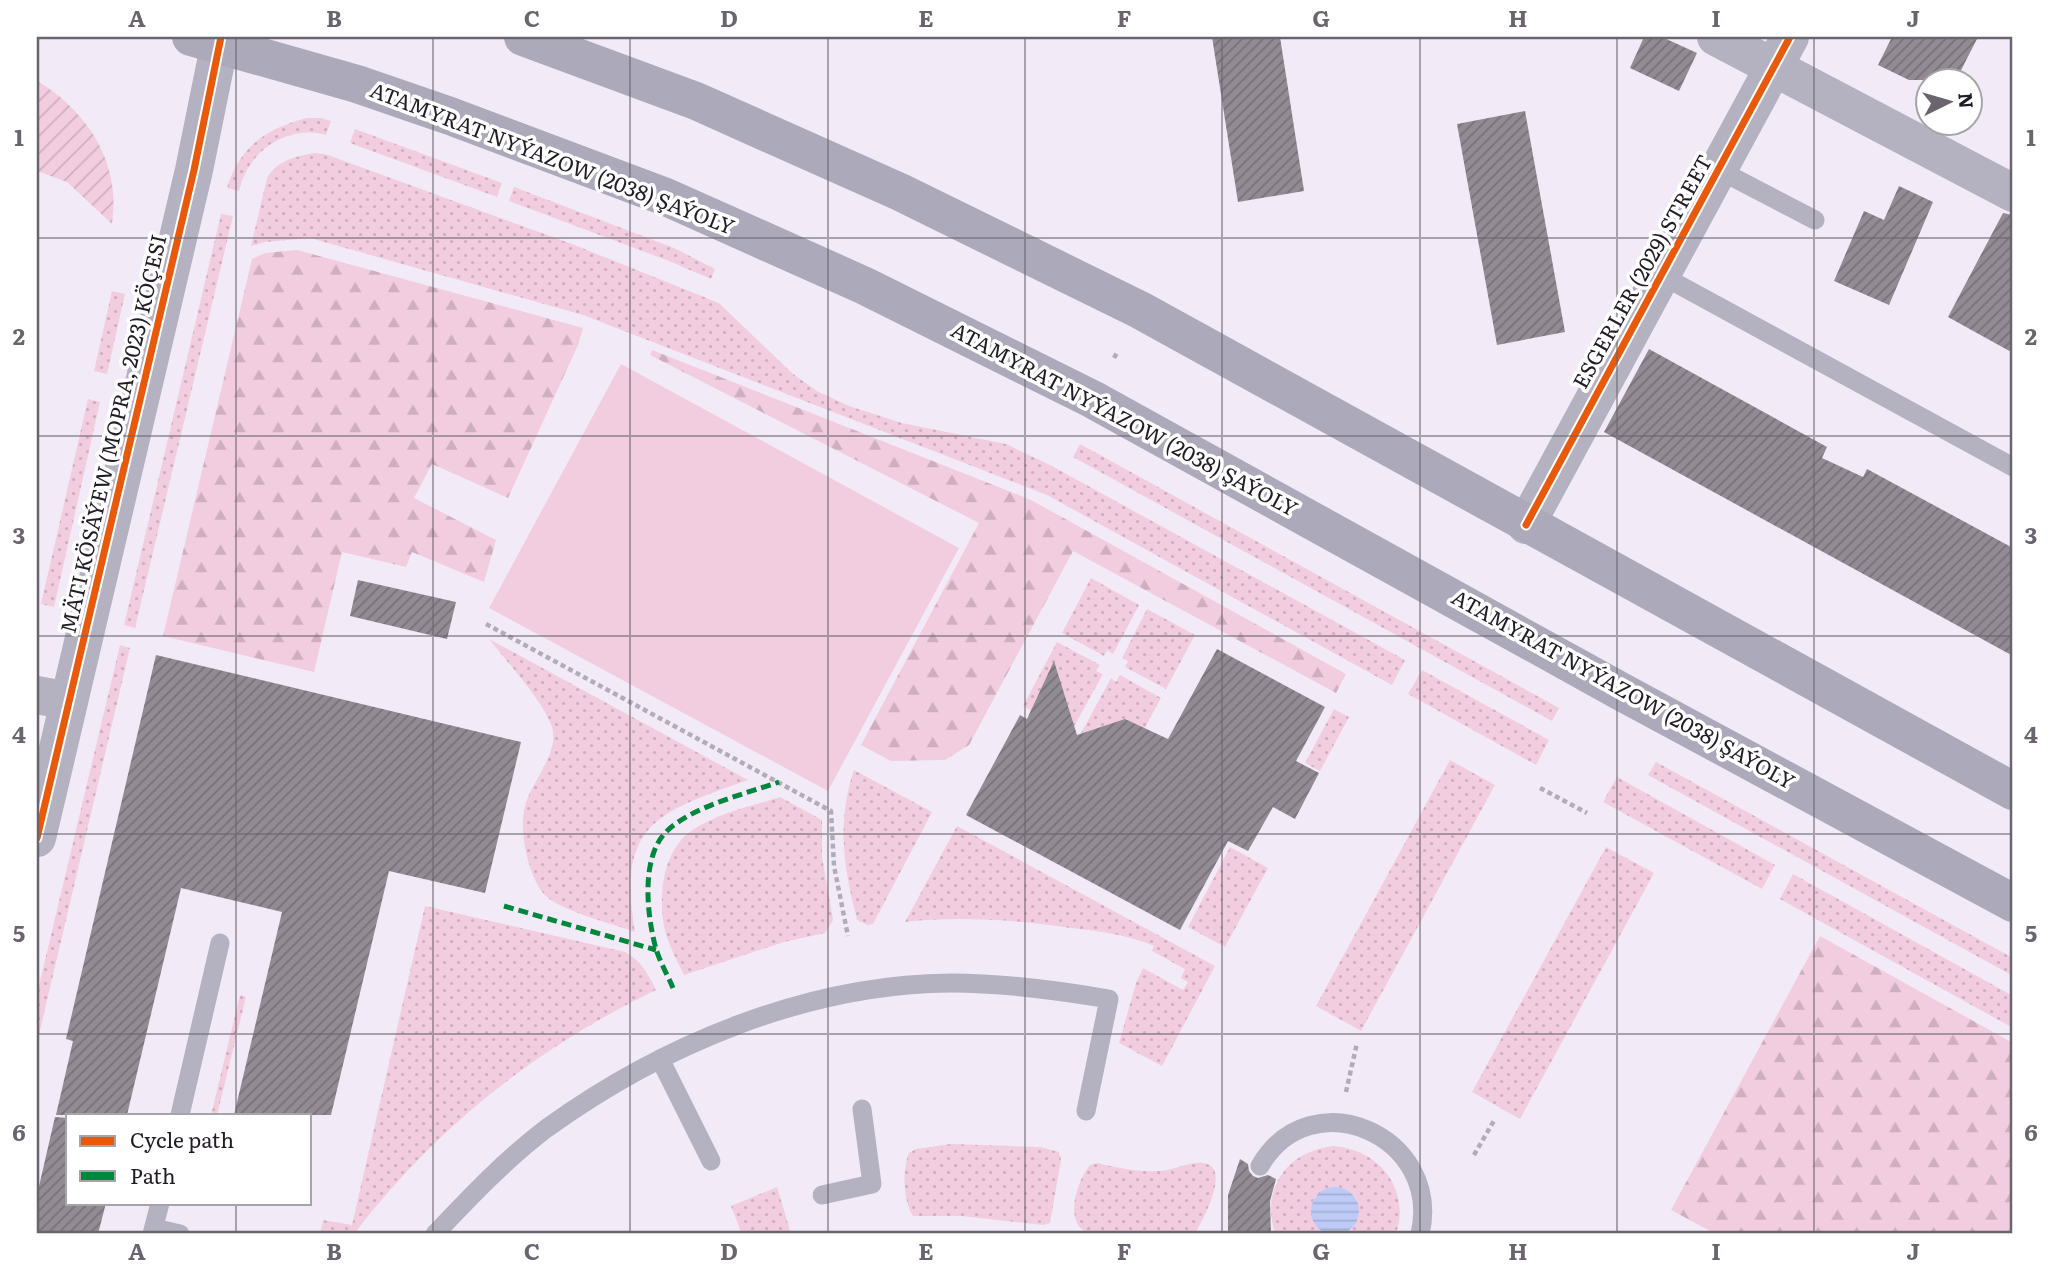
<svg xmlns="http://www.w3.org/2000/svg" width="2050" height="1271" font-family="Literata,serif">
	<style>
		.grass { fill: url(#grass-dots) }
		.forest { fill: url(#forest-firs) }
		.garden { fill: url(#garden-furrows) }
		.pitch { fill: #f2cddf }
		.water { fill: url(#water-rules) }
		.building { fill: url(#building-hatch) }
		.lines { fill: none; stroke-linecap: round; stroke-linejoin: round }
		.path { stroke: #b0adb9; stroke-width: 4.5; stroke-dasharray: 5 3.5; stroke-linecap: butt }
		.service { stroke: #b4b1c1; stroke-width: 19 }
		.minor { stroke: #b4b1c1; stroke-width: 38 }
		.tertiary { stroke: #b4b1c1; stroke-width: 38 }
		.primary { stroke: #aca9bb; stroke-width: 38 }
		.quiet { stroke: #00873e; stroke-width: 5; stroke-dasharray: 10 5; stroke-linecap: butt }
		.cycleway-casing { stroke: #fff; stroke-width: 11 }
		.cycleway { stroke: #e8590c; stroke-width: 7 }
		.grid { fill: none; stroke: #6a646e; stroke-width: 2; stroke-opacity: 0.55 }
		.labels { text-anchor: middle; stroke-width: 7; stroke-linejoin: round; paint-order: stroke }
		.street-label { font-size: 21px; fill: #211b25; stroke: #fff }
		.neatline { fill: none; stroke: #6a646e; stroke-width: 2.5 }
		.grid-label { font-size: 23px; text-anchor: middle; font-weight: bold; fill: #6a646e }
	</style>
	<defs>
		<pattern id="grass-dots" width="8" height="8" patternUnits="userSpaceOnUse" patternTransform="scale(1.75)"><rect width="8" height="8" fill="#f2cddf"/><path d="M2 2h.1M6 6h.1" fill="none" stroke="#cfafbf" stroke-width="1.8" stroke-linecap="round"/></pattern>
		<pattern id="forest-firs" width="22" height="20" patternUnits="userSpaceOnUse" patternTransform="scale(1.75)"><rect width="22" height="20" fill="#f2cddf"/><path d="M5 1l3.5 6h-7zM16 11l3.5 6h-7z" fill="#cfafbf"/></pattern>
		<pattern id="garden-furrows" width="10" height="10" patternUnits="userSpaceOnUse" patternTransform="scale(1.75)"><rect width="10" height="10" fill="#f2cddf"/><path d="M-1 1l2-2M0 10L10 0M9 11l2-2" fill="none" stroke="#cfafbf"/></pattern>
		<pattern id="water-rules" width="6" height="5" patternUnits="userSpaceOnUse" patternTransform="scale(1.75)"><rect width="6" height="5" fill="#becbf6"/><path d="M0 2.5h6" fill="none" stroke="#a3aed3"/></pattern>
		<pattern id="building-hatch" width="6" height="6" patternUnits="userSpaceOnUse" patternTransform="scale(1.75)"><rect width="6" height="6" fill="#928b94"/><path d="M-1 1l2-2M0 6l6-6M5 7l2-2" fill="none" stroke="#777179"/></pattern>
	</defs>
	<rect width="100%" height="100%" fill="#f2ebf7"/>
	<!-- grass -->
	<g class="grass">
		<path d="M307,118H321L331,121L326,135C287,124 247,152 239,191L227,188C239,147 267,128 307,118Z"/>
		<path d="M355,129L502,183L497,197L350,143Z"/>
		<path d="M314,153L325,154L572,244L719,303L793,374L817,391L849,406L902,423L1006,444L1050,465L1405,660L1392,685L1047,495L583,315L310,238L265,242L251,246L267,178C278,160 294,157 314,153Z"/>
		<path d="M514,187L674,248L715,269L711,279L669,261L509,201Z"/>
		<path d="M221,214L233,216L135,628L124,625Z"/>
		<path d="M112,291L125,294L107,374L94,371Z"/>
		<path d="M88,399L100,402L54,607L41,604Z"/>
		<path d="M1080,444L1559,708L1552,721L1073,457Z"/>
		<path d="M1091,578L1139,605L1113,654L1107,650L1104,656L1062,633Z"/>
		<path d="M1147,609L1195,635L1166,689L1125,667L1128,661L1122,658Z"/>
		<path d="M489,639L748,780C659,812 616,823 635,932C614,924 561,911 546,896C533,883 527,859 524,842C522,826 522,809 529,795C538,775 556,753 553,731C549,707 506,661 489,639Z"/>
		<path d="M1057,642L1100,665L1096,671L1103,674L1071,732L1023,706Z"/>
		<path d="M120,645L130,648L37,1043V994Z"/>
		<path d="M1422,670L1549,740L1536,765L1408,694Z"/>
		<path d="M1120,675L1161,698L1126,762L1079,737L1111,678L1116,682Z"/>
		<path d="M1334,709L1349,717L1320,771L1305,763Z"/>
		<path d="M1450,760L1495,785L1361,1031L1316,1006Z"/>
		<path d="M1656,762L2013,958V976L1648,775Z"/>
		<path d="M854,770L932,812L873,924L868,925L857,920L856,915C843,865 837,820 854,770Z"/>
		<path d="M1617,777L1775,865L1762,889L1603,802Z"/>
		<path d="M780,797L822,820V857L833,920L825,933L784,942L684,975C676,958 665,939 663,920C659,888 665,847 694,829C719,813 752,806 780,797Z"/>
		<path d="M957,826L1215,966L1162,1066L1119,1043L1136,983L1143,968L1183,990L1188,982L1181,978L1185,969L1152,951L1154,946C1129,935 1098,931 1071,928C1015,920 961,916 905,922Z"/>
		<path d="M1230,847L1268,868L1225,947L1188,927Z"/>
		<path d="M1606,847L1654,873L1520,1119L1472,1092Z"/>
		<path d="M1793,874L2013,996V1028L1780,899Z"/>
		<path d="M425,906L625,952C641,961 648,973 656,990C536,1048 434,1129 354,1234H320L323,1220L352,1225Z"/>
		<path d="M240,995L246,997L217,1115H211Z"/>
		<path d="M951,1144L1040,1147L1059,1152L1061,1160L1050,1223L1043,1225L961,1216H913C903,1201 902,1169 909,1153L916,1149Z"/>
		<path d="M1333,1146C1379,1149 1411,1189 1396,1234H1344L1351,1230L1359,1215L1356,1198L1347,1190L1316,1196L1312,1203L1320,1230L1327,1234H1275C1261,1188 1286,1152 1333,1146Z"/>
		<path d="M1098,1163C1118,1168 1137,1172 1158,1171C1171,1171 1183,1164 1196,1163C1237,1159 1203,1220 1195,1234H1092C1062,1227 1076,1182 1090,1165Z"/>
		<path d="M777,1187L791,1234H742L731,1206Z"/>
	</g>
	<!-- forest -->
	<g class="forest">
		<path d="M297,250L583,328L578,345L508,498L432,464L414,498L496,540L484,582L412,552L406,567L342,552L314,672L163,636L252,259L265,253Z"/>
		<path d="M652,350L1031,500L1346,674L1336,693L1073,551L969,745L945,760L891,761L861,745L979,523L650,355Z"/>
		<path d="M1820,936L2013,1043V1234H1716L1671,1210Z"/>
	</g>
	<!-- garden -->
	<path class="garden" d="M37,81C87,110 122,164 112,224L67,182L37,171Z"/>
	<!-- pitch -->
	<path class="pitch" d="M621,364L959,548L828,791L489,608Z"/>
	<!-- water -->
	<circle class="water" cx="1335" cy="1211" r="24"/>
	<!-- building -->
	<g class="building">
		<path d="M1212,37H1280L1304,191L1238,202Z"/>
		<path d="M1644,37H1662L1697,53L1679,91L1630,68Z"/>
		<path d="M1892,37H1978L1956,80H1909L1878,65Z"/>
		<path d="M1525,111L1565,332L1497,345L1457,124Z"/>
		<path d="M1899,186L1933,202L1889,305L1834,281L1864,211L1884,220Z"/>
		<path d="M2003,213L2013,215V353L1948,317Z"/>
		<path d="M1649,349L1827,447L1822,458L1863,477L1867,469L2013,548V656L1604,432Z"/>
		<path d="M358,580L456,602L447,639L350,616Z"/>
		<path d="M1217,649L1325,707L1296,761L1319,773L1295,819L1273,807L1248,851L1228,841L1180,930L966,815L1020,715L1027,719L1054,661L1077,735L1125,719L1168,739Z"/>
		<path d="M156,655L521,742L485,893L389,871L331,1115H234L282,912L181,888L127,1115H56L73,1041L66,1039Z"/>
		<path d="M55,1117L68,1118V1203H106L98,1234H37V1195Z"/>
		<path d="M1240,1159L1248,1164L1249,1171L1253,1176L1258,1178L1268,1175L1276,1179L1270,1201L1271,1234H1228V1195Z"/>
	</g>
	<g class="lines">
		<!-- path -->
		<g class="path">
			<path d="M1114,358L1118,351"/>
			<path d="M486,624L831,811L834,866L848,936"/>
			<path d="M1540,788L1587,813"/>
			<path d="M1346,1092L1357,1043"/>
			<path d="M1474,1155L1495,1119"/>
		</g>
		<!-- service -->
		<g class="service">
			<path d="M1719,170L1815,220"/>
			<path d="M1661,275L2013,467"/>
			<path d="M660,1059L711,1161"/>
			<path d="M180,1115L220,943"/>
			<path d="M1260,1166C1311,1078 1443,1136 1420,1234"/>
			<path d="M822,1195L872,1184L862,1109"/>
			<path d="M154,1228L180,1234"/>
			<path d="M152,1234L160,1203"/>
			<path d="M435,1234C470,1197 506,1159 547,1128C662,1045 807,984 951,983C1005,983 1056,990 1109,999L1086,1111"/>
		</g>
		<!-- minor -->
		<g class="minor">
			<path d="M1716,37L2013,193"/>
			<path d="M1526,525L1790,37"/>
			<path d="M37,695L69,701"/>
		</g>
		<!-- tertiary -->
		<path class="tertiary" d="M37,838L194,170L221,37"/>
		<!-- primary -->
		<g class="primary">
			<path d="M191,37L357,84L450,116L666,197L865,286L1092,399L1620,691L2013,903"/>
			<path d="M523,37L696,101L900,192L1140,310L2013,791"/>
		</g>
		<!-- quiet -->
		<g class="quiet">
			<path d="M504,906L656,950"/>
			<path d="M673,988C668,976 660,962 656,949C647,916 640,857 667,831C693,806 745,794 779,782"/>
		</g>
		<defs>
			<g id="cycleway">
				<path d="M1526,525L1790,37"/>
				<path d="M37,838L194,170L221,37"/>
			</g>
		</defs>
		<!-- cycleway casing -->
		<use href="#cycleway" class="cycleway-casing"/>
		<!-- cycleway -->
		<use href="#cycleway" class="cycleway"/>
	</g>
	<!-- grid -->
	<path class="grid" d="M236,37V1115M433,37V1234M630,37V1234M828,37V1234M1025,37V1234M1222,37V1234M1420,37V1234M1617,37V1234M1814,37V1234M37,238H2013M37,436H2013M37,636H2013M37,834H2013M37,1034H2013M236,1203V1234"/>
	<g class="labels">
		<!-- street labels -->
		<g class="street-label">
			<text transform="translate(552 159) rotate(21)" y="7">ATAMYRAT NYÝAZOW (2038) ŞAÝOLY</text>
			<text transform="translate(1643 272) rotate(-61)" y="7">ESGERLER (2029) STREET</text>
			<text transform="translate(1124 420) rotate(28)" y="7">ATAMYRAT NYÝAZOW (2038) ŞAÝOLY</text>
			<text transform="translate(114 434) rotate(-77)" y="7">MÄTI KÖSÄÝEW (MOPRA, 2023) KÖÇESI</text>
			<text transform="translate(1623 690) rotate(29)" y="7">ATAMYRAT NYÝAZOW (2038) ŞAÝOLY</text>
		</g>
	</g>
	<!-- border -->
	<rect width="2050" height="1271" fill="none" stroke="#ffffff" stroke-width="77"/>
	<!-- legend -->
	<rect x="66" y="1114" width="245" height="91" fill="#ffffff" stroke="#a6a4a8" stroke-width="2"/>
	<rect x="80" y="1136" width="35" height="10" fill="#e8590c" stroke="#a6a4a8" stroke-width="2"/>
	<text x="130" y="1148" font-size="21" fill="#211b25">Cycle path</text>
	<rect x="80" y="1171" width="35" height="10" fill="#00873e" stroke="#a6a4a8" stroke-width="2"/>
	<text x="130" y="1184" font-size="21" fill="#211b25">Path</text>
	<!-- north arrow -->
	<g transform="translate(1949 102) rotate(85)"><circle r="33" fill="#ffffff" stroke="#a6a4a8" stroke-width="2"/>
	<path d="M0-5L12 26L0 18L-12 26Z" fill="#6a646e"/>
	<text y="-10" font-size="19" font-weight="bold" text-anchor="middle" fill="#211b25">N</text>
	</g>
	<rect x="38" y="38" width="1973" height="1194" class="neatline"/>
	<g class="grid-label">
		<text x="137" y="27">A</text>
		<text x="334" y="27">B</text>
		<text x="532" y="27">C</text>
		<text x="729" y="27">D</text>
		<text x="926" y="27">E</text>
		<text x="1124" y="27">F</text>
		<text x="1321" y="27">G</text>
		<text x="1518" y="27">H</text>
		<text x="1716" y="27">I</text>
		<text x="1913" y="27">J</text>
		<text x="19" y="146">1</text>
		<text x="2031" y="146">1</text>
		<text x="19" y="345">2</text>
		<text x="2031" y="345">2</text>
		<text x="19" y="544">3</text>
		<text x="2031" y="544">3</text>
		<text x="19" y="743">4</text>
		<text x="2031" y="743">4</text>
		<text x="19" y="942">5</text>
		<text x="2031" y="942">5</text>
		<text x="19" y="1141">6</text>
		<text x="2031" y="1141">6</text>
		<text x="137" y="1260">A</text>
		<text x="334" y="1260">B</text>
		<text x="532" y="1260">C</text>
		<text x="729" y="1260">D</text>
		<text x="926" y="1260">E</text>
		<text x="1124" y="1260">F</text>
		<text x="1321" y="1260">G</text>
		<text x="1518" y="1260">H</text>
		<text x="1716" y="1260">I</text>
		<text x="1913" y="1260">J</text>
	</g>
</svg>
